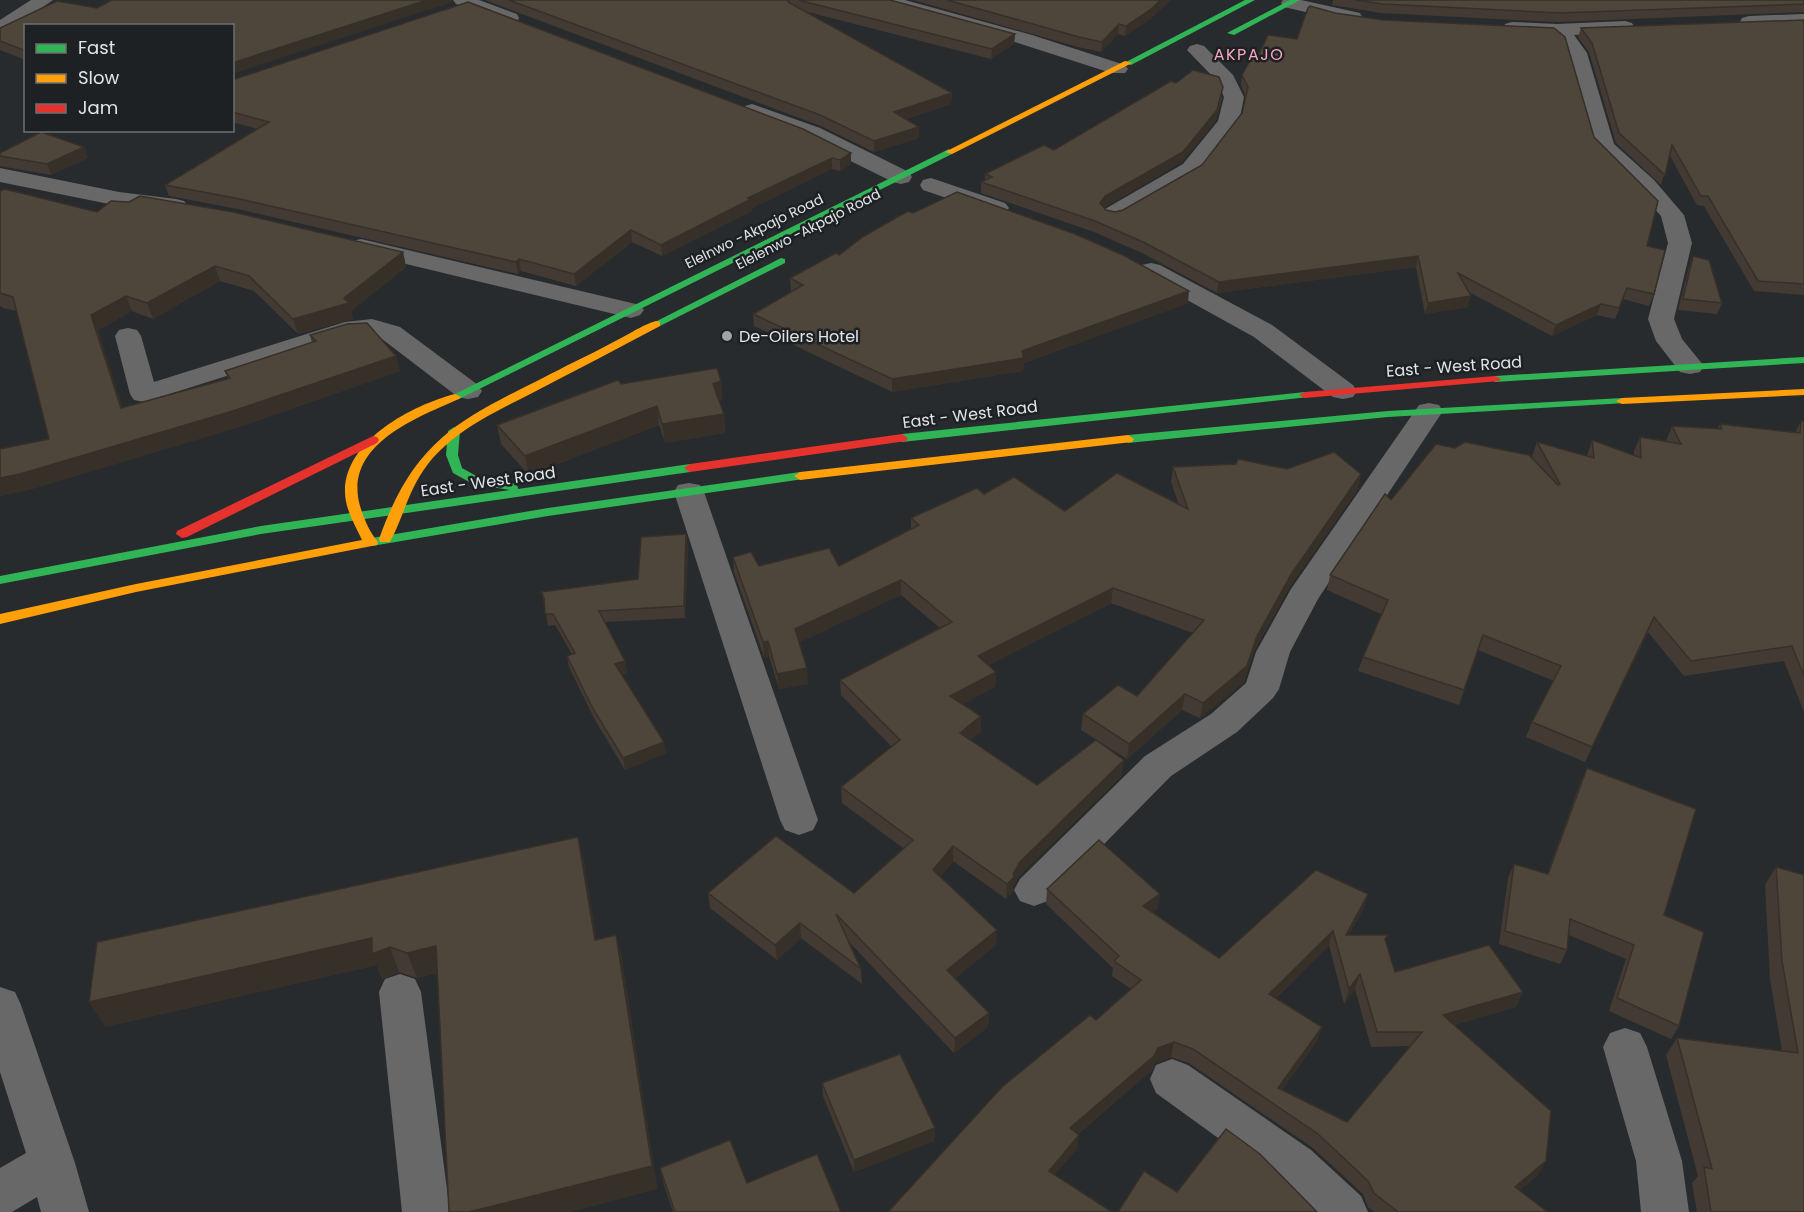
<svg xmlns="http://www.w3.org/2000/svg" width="1804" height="1212" font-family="Poppins,sans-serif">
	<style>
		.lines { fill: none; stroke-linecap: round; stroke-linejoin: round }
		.street { fill: #696868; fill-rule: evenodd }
		.fast { fill: #30b455; fill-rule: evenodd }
		.slow { fill: #ff9f0a; fill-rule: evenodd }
		.jam { fill: #e5322d; fill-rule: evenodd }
		.wall { fill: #433b33; fill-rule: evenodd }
		.shaded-wall { fill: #373029 }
		.building { fill: #4e453b; stroke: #373029; stroke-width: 1.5; fill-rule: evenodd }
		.poi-dot { fill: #a1a3a5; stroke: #1e2124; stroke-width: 2 }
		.labels { text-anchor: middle; stroke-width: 5; stroke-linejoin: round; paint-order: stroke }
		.far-street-label { font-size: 14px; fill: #e2e4e6; stroke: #1e2124 }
		.far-quarter-label { font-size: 16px; letter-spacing: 1.5px; fill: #faa8be; stroke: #1e2124 }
		.poi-label { font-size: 16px; fill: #e2e4e6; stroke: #1e2124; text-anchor: start }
		.street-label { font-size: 16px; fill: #e2e4e6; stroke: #1e2124 }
	</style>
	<rect width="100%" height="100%" fill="#282b2d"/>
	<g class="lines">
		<!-- street -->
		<g class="street">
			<path d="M31,0H53L7,32L0,34V20Z"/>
			<path d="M453,0H479L517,14L519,18L517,22H503L456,4Z"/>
			<path d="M875,0H905L1032,35L1125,65L1128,69L1125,73H1111L1018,43L878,4Z"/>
			<path d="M1283,0H1301L1360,13L1362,17L1360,21L1353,23L1284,7L1281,3Z"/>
			<path d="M1804,14V26L1749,28L1742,26L1740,22L1742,18L1749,16Z"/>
			<path d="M1625,21L1632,23L1634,27L1632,31L1574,35L1587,53L1614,144L1654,180L1684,215L1692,243L1674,319L1682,339L1704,366L1700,372L1690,374L1680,372L1656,341L1648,319L1668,243L1661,216L1638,190L1593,147L1564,46L1552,35L1505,32L1503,28L1505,24L1512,22L1557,24Z"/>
			<path d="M1197,44L1204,46L1233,75L1244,97L1239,122L1199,174L1121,219L1113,221L1105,219L1101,214L1105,209L1183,164L1218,121L1224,97L1217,81L1187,50L1190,46Z"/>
			<path d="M752,104L820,128L909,172L912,177L909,182L901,184L893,182L804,138L745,114L742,110L745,106Z"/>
			<path d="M0,168L119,192L176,199L184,201L188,206L184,211L176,213L119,206L0,182Z"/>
			<path d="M931,178L1005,203L1009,208L1005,213L997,215L923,190L920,185L923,180Z"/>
			<path d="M361,239L640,305L644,310L640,315L631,318L352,251L349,246L352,241Z"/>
			<path d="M1151,263L1160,265L1272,325L1353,385L1357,391L1353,397L1343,399L1333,397L1254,337L1142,275L1139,270L1142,265Z"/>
			<path d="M372,319L400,327L478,385L482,391L478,397L468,399L458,397L382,339C364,333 350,337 332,343L144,402L134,400L130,394L115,336L119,330L128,328L137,330L141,336L154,382L345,322Z"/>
			<path d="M1429,403L1439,405L1443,411L1318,599L1290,652L1279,689L1273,698L1237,732L1171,776L1048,901L1034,906L1020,901L1014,890L1020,879L1145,756L1211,714L1246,683L1256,652L1291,589L1419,405Z"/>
			<path d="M689,483L700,485L704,492L818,820L813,830L799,835L785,830L780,820L674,492L678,485Z"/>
			<path d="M400,974L415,979L421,992L450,1212H402L379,992L385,979Z"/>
			<path d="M0,987L15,992L21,1005L75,1163L89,1212H41L37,1197L12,1212H0V1168L26,1153L0,1072Z"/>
			<path d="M1625,1028L1640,1033L1647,1047L1682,1161L1689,1212H1641L1636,1161L1603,1047L1610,1033Z"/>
			<path d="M1172,1059L1188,1065L1311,1150L1361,1196L1368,1212H1310L1279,1182L1156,1093L1150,1079L1156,1065Z"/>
		</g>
		<!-- fast -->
		<g class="fast">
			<path d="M1245,0H1255L1131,65L1124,63Z"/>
			<path d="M1290,0H1300L1234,35L1227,33Z"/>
			<path d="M949,149L953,152L952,154L459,399H451L449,397Z"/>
			<path d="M781,258L785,259V263L660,326H652L651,324Z"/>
			<path d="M1804,357V363L1495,382L1489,379L1495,376Z"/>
			<path d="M1305,392L1309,393V397L902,442L896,438L902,434Z"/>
			<path d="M1622,398L1626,399V403L1388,417L1128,443L1122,439L1128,435L1388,411Z"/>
			<path d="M454,427L460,431L458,455L462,468L480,478L517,484L518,489L690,464L696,468L690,472L261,534L0,584V576L261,526L510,490L473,484L453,473L446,455L448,431Z"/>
			<path d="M800,472L804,473L806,476L804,479L548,516L372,546L366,542L372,538L548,508Z"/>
		</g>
		<!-- slow -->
		<g class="slow">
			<path d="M1125,61L1132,63L952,154L945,152Z"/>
			<path d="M656,321L660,322V326C619,348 578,369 538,390C498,411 457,428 428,464C408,490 404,516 390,542H380L379,539C418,429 471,416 566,366C585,357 604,347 623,337C634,331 645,324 656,321Z"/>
			<path d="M1804,389V395L1622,404L1616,401L1622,398Z"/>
			<path d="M455,394L461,397L459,399C416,418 343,445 360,506C364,519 370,533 378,542L377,545L136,592L0,624V614L136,584L362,540C355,525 345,509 345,492C344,441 412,405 455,394Z"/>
			<path d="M1128,435L1134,439L1132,442L800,480L794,476L800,472Z"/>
		</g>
		<!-- jam -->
		<g class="jam">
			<path d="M1495,376L1501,379L1499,381L1305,398L1299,395L1305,392Z"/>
			<path d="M902,434L908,438L906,441L690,472L684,468L690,464Z"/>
			<path d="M373,436L377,437L379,440L377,443L187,537L182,538L176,534L177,531Z"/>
		</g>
	</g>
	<!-- wall -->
	<g class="wall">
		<path d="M485,0H890L1015,34L1014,44L991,59L804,11L952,93L951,104L906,119L919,138L874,152L821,126Z"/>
		<path d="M913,0H1171L1150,19L1125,36L1118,34L1101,52L1078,47Z"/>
		<path d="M1333,0H1804V12L1557,22L1381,13L1332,5Z"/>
		<path d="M452,2L437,7L26,26V60L0,50V28L97,8Z"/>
		<path d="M468,2L851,164L840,171L832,169L752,208V211L662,256L632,242L576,286L521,271L518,274L238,209L169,196L165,185L258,129L232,122V80Z"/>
		<path d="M1804,20V295L1754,291L1704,206L1697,205L1670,156L1661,185L1616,143L1589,52L1578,37L1581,28Z"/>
		<path d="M1242,75L1594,137L1647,246L1654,294L1649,306L1623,299L1615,319L1597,315L1552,336L1469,292L1468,307L1425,314L1416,267L1217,293L1142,253L1094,232L981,193V182L985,180V174L1054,150L1222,97L1216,120L1182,162L1103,208L1106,210L1115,212L1123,210L1202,165L1242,113L1246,97L1241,85Z"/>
		<path d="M84,147L88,158L51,175L0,166V153Z"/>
		<path d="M0,191L97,212L403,252L406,267L351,311L353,319L298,334L254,291L220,281L153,319L132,311L98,330L122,408L228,379L225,371L312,343L310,335L400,371L239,427L28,490L0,496V449L49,439L17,311L3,308L0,306Z"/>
		<path d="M839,255L1188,303L1024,363L1023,371L892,392L754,326L753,314L792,291H791L790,278Z"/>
		<path d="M1693,256L1722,303L1717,314L1678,310L1689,267Z"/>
		<path d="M721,381L722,400L719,401L724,414L725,433L665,443L659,425L529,475L501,444L497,425L621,384Z"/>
		<path d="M1801,421L1804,422V712L1784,661L1684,676L1648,632L1585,762L1526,737L1532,722L1554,681L1478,650L1459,705L1358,671L1363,657L1381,614L1327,590L1330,575L1391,500L1455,448L1534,461L1532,456L1537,442L1587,456L1592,440L1634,456V451L1640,437L1666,441L1672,426L1718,429L1720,424L1795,433Z"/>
		<path d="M1173,467L1358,489L1289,588L1254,651L1244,682L1200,718L1182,710L1127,759L1081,730L1083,714L1137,696L1193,633L1111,603L989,665L996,672L995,687L963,704L981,732L970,740L1037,785L1122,775L1018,877L1013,887V892L1006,899L953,861L940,877L996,945L955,978L989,1013L988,1027L954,1053L849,942L861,969L862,984L801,938L777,960L710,908L708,893H854L903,848L842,803L841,787L892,747L841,695L840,680L940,628L901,595L799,642L808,684L779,689L769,656L764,657L734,572L733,557L759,566H839L911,529V518L984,494L1065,511L1179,505L1171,482Z"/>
		<path d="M688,546L685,618L605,622L625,661L627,673L621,675L666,753L625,770L594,718L569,667L567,656L572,654L555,625L548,626L545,606L541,592L638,579Z"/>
		<path d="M1587,768L1664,915L1679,1026L1671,1039L1609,1011L1626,959L1569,935L1567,950L1560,964L1499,944L1508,878L1514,864L1547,874L1581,781Z"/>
		<path d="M578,837L584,863L596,939L616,935L622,960L657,1189L569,1212H449L437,973L417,978L399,972L382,979L377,965L105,1027Z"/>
		<path d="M1776,867L1804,875V1212H1697L1692,1183L1698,1176L1666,1055L1677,1038L1782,1051L1770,979L1765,885Z"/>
		<path d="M1047,889L1160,894L1157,909L1152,912L1219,958L1368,894L1363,909L1349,935L1386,941L1395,972L1516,1007L1454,1025L1538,1175L1519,1191L1548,1212H1374L1368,1207L1363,1194L1313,1148L1189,1063L1171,1057L1155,1063L1151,1071L1078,1134L1077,1149L888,1212L1096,1020L1131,989L1112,976L1113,968L1046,904ZM1329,945L1344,1004L1355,989L1371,1047L1410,1046L1347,1122L1282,1090L1317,1041L1276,998Z"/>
		<path d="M822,1083L935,1128L934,1141L854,1172L823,1096Z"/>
		<path d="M660,1168L747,1183L841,1212H673L664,1185Z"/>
	</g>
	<!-- shaded-wall -->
	<g class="shaded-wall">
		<path d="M427,0H452V2L437,7L232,74V63Z"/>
		<path d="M1161,0H1171L1150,19L1125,36L1126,26Z"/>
		<path d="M1119,24L1118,34L1101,52L1102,42Z"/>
		<path d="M1015,34L1014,44L991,59L992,49Z"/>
		<path d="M1223,87L1216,120L1182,162L1104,207L1099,214L1100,203L1105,196Z"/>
		<path d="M952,93L951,104L894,123V112Z"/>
		<path d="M919,127V138L874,152V141Z"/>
		<path d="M84,147L88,158L51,175L47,164Z"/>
		<path d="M851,153V164L840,171V160Z"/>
		<path d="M832,158V169L752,208V211L662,256L661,245L748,198Z"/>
		<path d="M631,230L632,242L576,286L574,274Z"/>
		<path d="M403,252L406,267L351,311L353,319L298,334L293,319L344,298Z"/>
		<path d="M1418,256L1416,267L1217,293L1219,282Z"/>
		<path d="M519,259L521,271L518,274L516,262Z"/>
		<path d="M215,266L220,281L153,319L147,303Z"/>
		<path d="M1189,291L1188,303L1024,363L1023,371L892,392V379L1022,351Z"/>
		<path d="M126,296L132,311L98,330L128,424L121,408L91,315Z"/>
		<path d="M1471,296L1468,307L1425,314L1428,303Z"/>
		<path d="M1601,304L1597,315L1552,336L1556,325Z"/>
		<path d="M396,356L400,371L239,427L28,490L0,496V478Z"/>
		<path d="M721,381L722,400L715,403L713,384Z"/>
		<path d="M657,406L659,425L529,475L525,456Z"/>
		<path d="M724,414L725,433L665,443L662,424Z"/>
		<path d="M1361,474L1358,489L1289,588L1254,651L1244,682L1200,718L1203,703Z"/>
		<path d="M686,534L688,546L685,618L684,606Z"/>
		<path d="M901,580V595L796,644L795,629Z"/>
		<path d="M1113,588L1111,603L977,671L978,656Z"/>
		<path d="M768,641L769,656L764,657L763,642Z"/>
		<path d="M625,661L627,673L617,676L615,664Z"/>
		<path d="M807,668L808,684L779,689L777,674Z"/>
		<path d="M996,672L995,687L950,711V696Z"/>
		<path d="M1185,694L1182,710L1127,759L1129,744Z"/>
		<path d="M981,716V732L959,748L960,733Z"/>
		<path d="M664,742L666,753L625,770L623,758Z"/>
		<path d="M1124,760L1122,775L1018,877L1013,887V892L1006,899L1007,884L1020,862Z"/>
		<path d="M578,837L584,863L601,965L595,940Z"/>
		<path d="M953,846V861L932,886L933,870Z"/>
		<path d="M1160,894L1157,909L1140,921L1143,906Z"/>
		<path d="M1368,894L1363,909L1341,950L1346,935Z"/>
		<path d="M800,923L801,938L777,960L775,945Z"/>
		<path d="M997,930L996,945L946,985L947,970Z"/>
		<path d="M1333,931L1329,945L1265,1008L1269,994Z"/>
		<path d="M616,935L622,960L657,1189L569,1212H469Z"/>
		<path d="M372,938L390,947L399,972L382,979L377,965L105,1027L89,1002Z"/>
		<path d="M436,946L445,971L417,978L407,953Z"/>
		<path d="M1360,974L1355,989L1344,1004L1349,989Z"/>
		<path d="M1523,992L1516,1007L1437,1030L1443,1015Z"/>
		<path d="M989,1013L988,1027L954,1053L955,1038Z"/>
		<path d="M1322,1027L1317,1041L1274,1102L1278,1088Z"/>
		<path d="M1174,1042L1171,1057L1155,1063L1151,1071L1068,1142L1070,1128L1158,1048Z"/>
		<path d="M935,1128L934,1141L854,1172V1160Z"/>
		<path d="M1079,1135L1077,1149L1047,1184L1049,1171Z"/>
		<path d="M1546,1161L1538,1175L1507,1201L1515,1187Z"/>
	</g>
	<!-- building -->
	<g class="building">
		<path d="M112,0H427L232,63V26H26V51L0,41V28L57,1L97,8Z"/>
		<path d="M509,0H789L788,2L952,93L894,112L919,127L874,141L820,115Z"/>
		<path d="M798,0H890L1015,34L992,49Z"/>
		<path d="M947,0H1161L1151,9L1126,26L1119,24L1102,42L1079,37Z"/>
		<path d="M1355,0H1804V4L1560,13L1383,4Z"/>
		<path d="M468,2L803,129L851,153L840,160L832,158L748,198L751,199L661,245L631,230L574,274L519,259L516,262L235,198L165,185L269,122L232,112V80Z"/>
		<path d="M1310,6L1335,13L1383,20L1554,28L1565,37L1594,137L1658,201L1647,246L1665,250L1654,294L1627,288L1619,308L1601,304L1556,325L1458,273L1471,296L1428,303L1418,256L1219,282L1143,242L1095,221L981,182L992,177L985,174L1044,145L1054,150L1171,81L1176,83L1193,70L1219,77L1223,87L1217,110L1183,152L1105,196L1100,203L1106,210L1115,212L1123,210L1202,165L1242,113L1248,87L1242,75L1253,55L1258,56L1268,35L1297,39L1308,8Z"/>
		<path d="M1804,20V284L1758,281L1708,196H1701L1672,145L1665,175L1619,133L1592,43L1581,28Z"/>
		<path d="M41,132L84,147L47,164L0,156V153Z"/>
		<path d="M5,189L97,212L111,201L129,202L140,196L233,212L403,252L344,298L349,303L293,319L249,276L215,266L147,303L126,296L91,315L121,408L230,378L225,371L316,341L310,335L347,324L367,323L396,356L233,411L20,474L0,478V449L49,439L13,297L0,293V191Z"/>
		<path d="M957,192L1075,234L1123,255L1189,291L1022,351L1024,358L892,379L753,314L803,285L790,278L836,253L839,255L864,236L908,211L913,213Z"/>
		<path d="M1693,256L1709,260L1722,303L1683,299Z"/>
		<path d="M717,368L721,381L713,384L724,414L662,424L657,406L525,456L497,425L618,380L621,384Z"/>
		<path d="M1801,421L1804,422V676L1792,646L1691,661L1654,617L1592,747L1532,722L1561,666L1483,635L1464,690L1363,657L1388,600L1330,575L1385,494L1391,500L1436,444L1455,448L1465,442L1529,455L1558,485L1560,484L1537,442L1594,458L1592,440L1641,458L1640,437L1681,444L1672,426L1722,429L1720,424L1800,433Z"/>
		<path d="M1334,452L1361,474L1292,573L1257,636L1247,666L1203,703L1185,694L1129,744L1083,714L1118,685L1137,696L1204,620L1113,588L978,656L996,672L950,696L981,716L960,733L1037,785L1096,740L1124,760L1020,862L1013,874L1014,877L1007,884L953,846L933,870L997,930L947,970L989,1013L955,1038L836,914L861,969L800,923L775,945L708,893L776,836L854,893L913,840L841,787L900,740L840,680L952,622L901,580L795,629L807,668L777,674L768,641L763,642L733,557L751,552L759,566L829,548L839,566L919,525L911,518L977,488L984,494L1014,477L1065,511L1117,473L1188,509L1173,467L1236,464L1238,459L1287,469Z"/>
		<path d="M686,534L684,606L599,611L625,661L615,664L664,742L623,758L592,707L567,656L575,653L553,614H545L544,598L541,592L638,579L641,537Z"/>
		<path d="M1587,768L1696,809L1664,915L1704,932L1679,1026L1617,998L1634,945L1570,919L1567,950L1505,931L1514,864L1548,874Z"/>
		<path d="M578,837L595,940L616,935L652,1166L469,1212H449L436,946L407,953L390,947L372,954V938L89,1002L97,942Z"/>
		<path d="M1099,840L1160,894L1143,906L1219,958L1316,870L1368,894L1346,935H1388L1385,939L1395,972L1489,945L1523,992L1443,1015L1551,1111L1546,1161L1515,1187L1548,1212H1398L1374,1193L1368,1181L1318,1134L1193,1049L1174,1042L1158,1048L1154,1056L1070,1128L1079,1135L1049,1171L1112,1212H888L1002,1087L1090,1015L1096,1020L1141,980L1114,961L1119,956L1047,889ZM1333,931L1349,989L1360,974L1377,1032H1422L1347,1122L1278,1088L1322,1027L1269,994Z"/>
		<path d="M1776,867L1804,875V1212H1711L1704,1167L1712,1169L1677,1038L1798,1053L1782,961Z"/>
		<path d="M900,1054L935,1128L854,1160L822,1083Z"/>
		<path d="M1226,1129L1260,1154L1317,1212H1118L1144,1171L1177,1192Z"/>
		<path d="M730,1140L747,1183L817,1154L841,1212H675L660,1168Z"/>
	</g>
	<!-- markers -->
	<circle class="poi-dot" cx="727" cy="336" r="6"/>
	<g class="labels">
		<!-- far-street labels -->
		<g class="far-street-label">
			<text transform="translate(808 229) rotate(-27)" y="5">Elelenwo -Akpajo Road</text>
			<text transform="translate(754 231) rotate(-26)" y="5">Elelnwo -Akpajo Road</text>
		</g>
		<!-- far-quarter labels -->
		<g class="far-quarter-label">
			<text x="1249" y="60">AKPAJO</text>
		</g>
		<!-- poi labels -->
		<g class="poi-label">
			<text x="739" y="342">De-Oilers Hotel</text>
		</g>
		<!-- street labels -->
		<g class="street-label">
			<text transform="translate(1454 366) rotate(-4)" y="6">East - West Road</text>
			<text transform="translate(970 414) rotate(-7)" y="6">East - West Road</text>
			<text transform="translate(488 481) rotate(-8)" y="6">East - West Road</text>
		</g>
	</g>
	<!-- legend -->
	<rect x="24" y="24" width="210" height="108" fill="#1e2124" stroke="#6c6f72" stroke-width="1.5"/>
	<rect x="36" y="44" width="30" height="9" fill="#30b455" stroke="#6c6f72" stroke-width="1.5"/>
	<text x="78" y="54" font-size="18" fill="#e2e4e6">Fast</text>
	<rect x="36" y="74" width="30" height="9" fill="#ff9f0a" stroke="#6c6f72" stroke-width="1.5"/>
	<text x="78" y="84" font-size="18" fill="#e2e4e6">Slow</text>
	<rect x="36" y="104" width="30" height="9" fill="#e5322d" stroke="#6c6f72" stroke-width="1.5"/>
	<text x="78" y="114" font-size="18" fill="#e2e4e6">Jam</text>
</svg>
